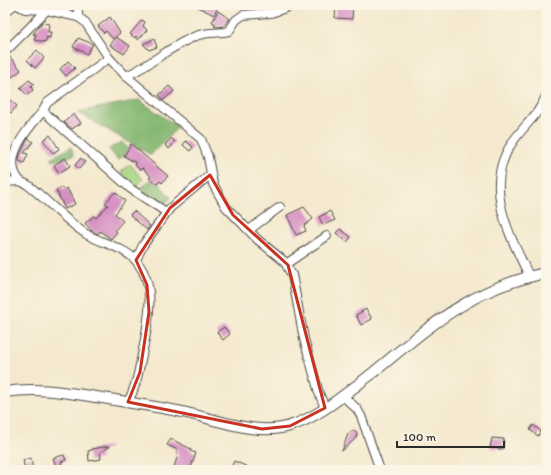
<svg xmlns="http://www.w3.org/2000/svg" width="551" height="475" font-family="Itim,sans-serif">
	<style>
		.green { fill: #a9d785; stroke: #6a8158 }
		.forest { fill: #86b872; stroke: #58724e }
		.building { fill: #d68fc3 }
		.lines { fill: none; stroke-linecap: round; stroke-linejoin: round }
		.minor-casing { stroke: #494843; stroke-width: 10 }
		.tertiary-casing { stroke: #494843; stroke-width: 12 }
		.minor { stroke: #fff; stroke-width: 8 }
		.tertiary { stroke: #fff; stroke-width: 10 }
		.marked { fill: none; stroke: #c8321e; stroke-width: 3; stroke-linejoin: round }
	</style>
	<rect width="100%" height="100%" fill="#fcf5e5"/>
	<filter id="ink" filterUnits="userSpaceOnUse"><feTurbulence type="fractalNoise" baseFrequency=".025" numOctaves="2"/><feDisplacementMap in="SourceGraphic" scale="8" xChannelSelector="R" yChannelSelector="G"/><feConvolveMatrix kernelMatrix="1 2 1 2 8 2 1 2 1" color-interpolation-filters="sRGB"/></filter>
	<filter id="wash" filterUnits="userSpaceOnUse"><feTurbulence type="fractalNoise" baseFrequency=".012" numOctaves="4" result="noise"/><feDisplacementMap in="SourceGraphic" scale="16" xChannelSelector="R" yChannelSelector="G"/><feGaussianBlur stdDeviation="0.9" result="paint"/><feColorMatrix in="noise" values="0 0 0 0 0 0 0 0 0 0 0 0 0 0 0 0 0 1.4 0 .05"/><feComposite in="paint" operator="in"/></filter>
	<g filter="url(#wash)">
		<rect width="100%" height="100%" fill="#f4e9ce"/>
		<!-- green -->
		<path class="green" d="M130,164L143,180L135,188L121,172Z"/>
		<!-- forest -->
		<g class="forest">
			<path d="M139,100L178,127L151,155L77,112Z"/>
			<path d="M122,142L130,151L118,160L109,149Z"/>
			<path d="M71,147L74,155L53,161L51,158Z"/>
			<path d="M154,177L171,198L160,207L136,192Z"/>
		</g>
		<g id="blocks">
			<!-- building -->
			<g class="building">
				<path d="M194,5H219L214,15Z"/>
				<path d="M336,5H353L352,19L335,18Z"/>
				<path d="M218,11L230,19L224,26L217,27L214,26L216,24L212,22Z"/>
				<path d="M110,17L120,33L113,39L106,31L104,33L98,26Z"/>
				<path d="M142,20L145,22L143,26L147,30L138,40L136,36L135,38L130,34Z"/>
				<path d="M42,23L49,24L48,32H51L50,38L47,37L45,42L34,40L36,34H33Z"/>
				<path d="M116,37L130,46L124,54L110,45Z"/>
				<path d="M78,38L93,44L87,54L73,47Z"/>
				<path d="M154,39L157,47L149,50L143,44Z"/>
				<path d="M37,50L44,58L35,68L27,60Z"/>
				<path d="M10,57L21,70L12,77L5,67V61Z"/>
				<path d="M68,61L75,68L66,76L60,69Z"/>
				<path d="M29,80L34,84L31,87L33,90L27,95L20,88Z"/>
				<path d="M169,86L174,91L164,100L159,95Z"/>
				<path d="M5,96L17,106L11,113L5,108Z"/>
				<path d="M74,114L81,123L72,129L64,122Z"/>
				<path d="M50,135L59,149L53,153L43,140Z"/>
				<path d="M28,138L33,142L24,153L28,154L24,163L19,161L20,155Z"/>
				<path d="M171,138L175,142L169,149L165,145Z"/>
				<path d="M186,141L193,147L190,151L183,145Z"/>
				<path d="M131,144L168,176L162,183L160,181L157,184L149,178L151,176L142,168L140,170L135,165L136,163L124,156Z"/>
				<path d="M65,158L70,166L59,173L54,165Z"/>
				<path d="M81,158L85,162L79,169L75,165Z"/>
				<path d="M62,187L64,190L67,188L75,204L65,209L56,190Z"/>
				<path d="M115,192L125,201L115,214L123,221L115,230L117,232L111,239L100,231L98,234L92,231L85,223L94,216L96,218L108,205L105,203Z"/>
				<path d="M304,207L313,219L304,226L306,231L296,235L287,215Z"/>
				<path d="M134,211L150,226L147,230L130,215Z"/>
				<path d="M330,211L335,220L323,225L319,217Z"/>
				<path d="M340,229L351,237L347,242L336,233Z"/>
				<path d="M366,309L372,319L361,325L356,315Z"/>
				<path d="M224,327L230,334L223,340L217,332Z"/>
				<path d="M533,425L541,431L538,436L530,430Z"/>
				<path d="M353,430L357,434L356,438L342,451L348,434Z"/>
				<path d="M492,438L504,439L503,449L490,448Z"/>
				<path d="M171,439L191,449L190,451L196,453L190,470H173L178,455L176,454L178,450L167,445Z"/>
				<path d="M109,446L110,447L100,452L101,459L89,461L88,451L92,450V449Z"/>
				<path d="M64,455L66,460L61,462L62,467L57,469L53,458Z"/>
				<path d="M31,458L33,470H25L23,460Z"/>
				<path d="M234,461L255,470H230Z"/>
			</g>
		</g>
	</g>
	<g filter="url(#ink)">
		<use href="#blocks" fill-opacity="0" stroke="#494843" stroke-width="1"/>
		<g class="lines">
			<defs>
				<g id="minor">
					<path d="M17,5L25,9L47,10L78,17L85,22L109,58L126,76L201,139L208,157L213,184L226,207L258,240L284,261L292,275L304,339L319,393L325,408"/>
					<path d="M5,12L14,5"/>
					<path d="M78,17V5"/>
					<path d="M5,52L47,10"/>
					<path d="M109,58L47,103L43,111L131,189L166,212"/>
					<path d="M126,76C151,65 170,46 196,36C207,31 218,34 229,31L236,20L243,15L271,13L294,5"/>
					<path d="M20,181C0,158 28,129 43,111"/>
					<path d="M5,182L20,181L28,185C47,200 65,220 86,234C101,243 125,247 137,262C157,286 148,322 143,350C139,369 137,385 128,402"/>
					<path d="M249,230L280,207"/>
					<path d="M136,260L143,245L170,208L210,175"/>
					<path d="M286,264L327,236"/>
					<path d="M529,276C510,235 482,187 512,143C523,126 539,115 546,96"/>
					<path d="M343,396L357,409L361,416L380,470"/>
				</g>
				<path id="tertiary" d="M5,392C41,386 74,394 109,399C135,404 161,407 187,413C219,420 257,436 290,426C319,417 345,394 369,376C427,329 469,288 546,273"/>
			</defs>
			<!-- minor casing -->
			<use href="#minor" class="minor-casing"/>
			<!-- tertiary casing -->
			<use href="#tertiary" class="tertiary-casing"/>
			<!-- minor -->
			<use href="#minor" class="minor"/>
			<!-- tertiary -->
			<use href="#tertiary" class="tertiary"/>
		</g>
	</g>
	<!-- marked area -->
	<path class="marked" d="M210,175L233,215L288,265L325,408L290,426L262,429L128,402L140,372L149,312L147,285L136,260L170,208Z"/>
	<!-- margin -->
	<rect width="551" height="475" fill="none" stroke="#fcf5e5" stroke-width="20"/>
	<!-- scale -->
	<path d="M397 441v6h107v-6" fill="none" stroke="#2b2b2b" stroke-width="2"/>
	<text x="403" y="441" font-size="12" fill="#2b2b2b" stroke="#fcf5e5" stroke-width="3" paint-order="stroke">100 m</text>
</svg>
